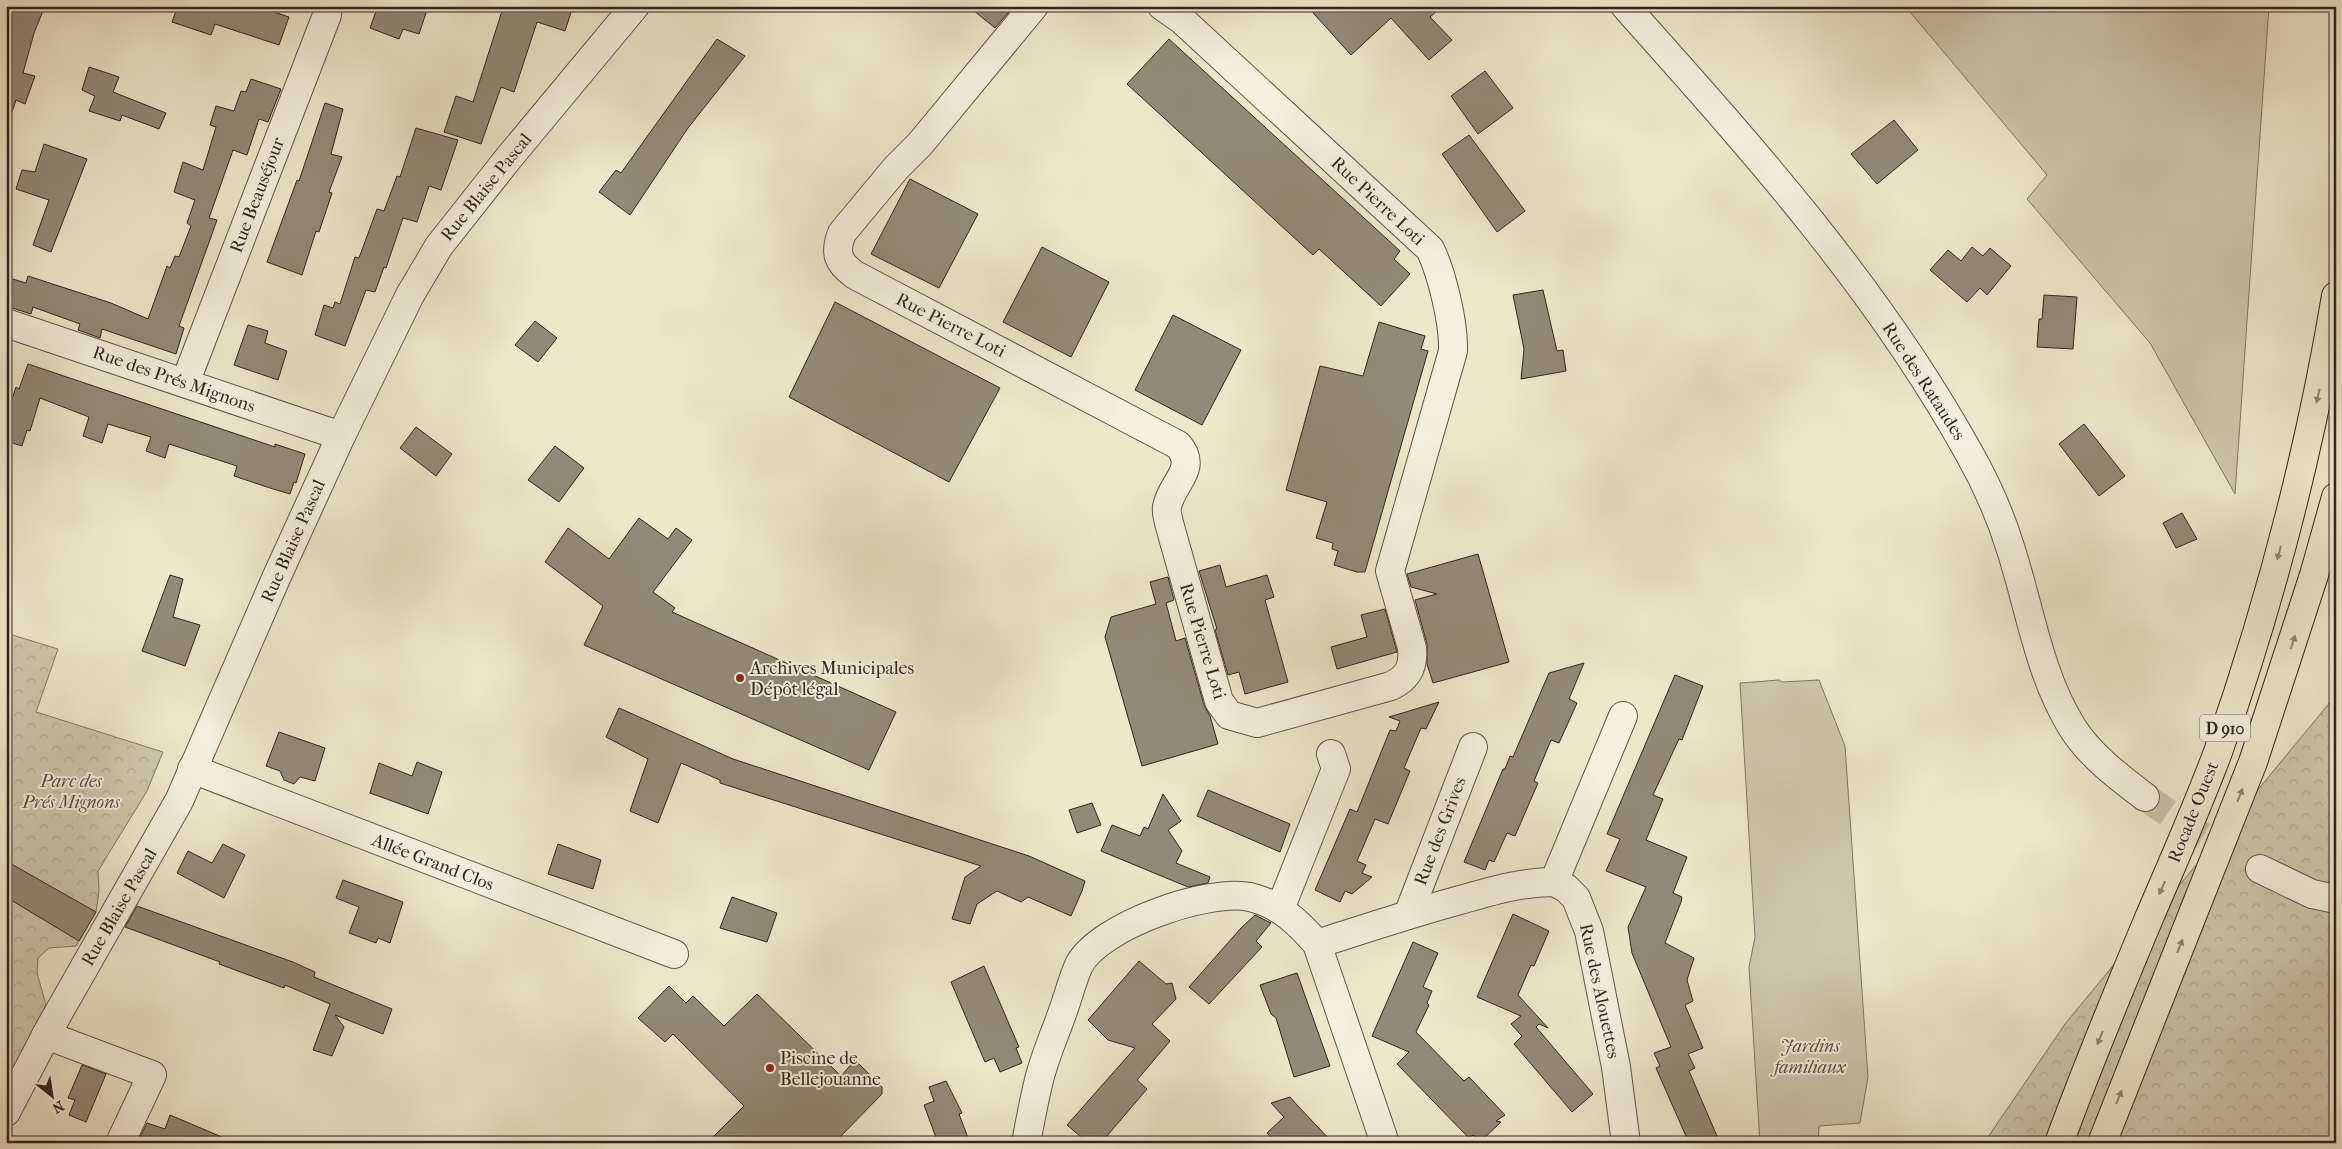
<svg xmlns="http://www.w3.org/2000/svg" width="2342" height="1149" font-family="'IM FELL French Canon',serif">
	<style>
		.green { fill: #cfc6ae; stroke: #807466 }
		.forest { fill: url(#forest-crowns); stroke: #807466 }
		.building { fill: #948978; stroke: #31231e }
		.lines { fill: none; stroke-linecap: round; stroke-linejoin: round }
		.minor-tunnel { stroke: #c9c0a9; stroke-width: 28; stroke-dasharray: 28 14; stroke-linecap: butt }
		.minor-casing { stroke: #60544a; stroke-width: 30 }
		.major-casing { stroke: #31231e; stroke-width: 30 }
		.minor { stroke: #f5efde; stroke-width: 28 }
		.major { stroke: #efe7cc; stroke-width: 28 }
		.oneway { fill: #908575 }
		.poi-dot { fill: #8f2418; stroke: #f5efde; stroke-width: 2 }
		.labels { text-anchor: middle; stroke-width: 4; stroke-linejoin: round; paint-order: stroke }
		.shield { fill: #f5efde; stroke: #6c6058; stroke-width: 1 }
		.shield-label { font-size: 16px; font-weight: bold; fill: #31231e }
		.street-label { font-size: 18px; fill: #31231e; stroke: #f5efde }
		.poi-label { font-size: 18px; fill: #31231e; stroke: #f5efde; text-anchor: start }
		.park-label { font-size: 18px; font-style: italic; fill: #584c42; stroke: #f5efde }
	</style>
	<defs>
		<pattern id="forest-crowns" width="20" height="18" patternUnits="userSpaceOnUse" patternTransform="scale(1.25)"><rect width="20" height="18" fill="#cfc6ae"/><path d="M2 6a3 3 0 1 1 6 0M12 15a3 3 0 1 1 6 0" fill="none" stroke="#b2aa95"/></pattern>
	</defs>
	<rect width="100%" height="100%" fill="#efe7cc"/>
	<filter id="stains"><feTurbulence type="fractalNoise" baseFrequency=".004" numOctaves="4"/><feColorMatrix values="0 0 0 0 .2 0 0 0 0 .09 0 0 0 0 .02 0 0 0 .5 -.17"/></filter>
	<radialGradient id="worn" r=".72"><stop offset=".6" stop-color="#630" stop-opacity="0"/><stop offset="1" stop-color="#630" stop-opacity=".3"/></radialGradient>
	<!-- green -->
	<g class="green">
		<path d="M1905,6H2269L2235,494L2150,343L2027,199L2047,175Z"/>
		<path d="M1779,680L1782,682L1819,680L1845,746L1868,1077L1860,1123L1819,1126L1818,1143H1760L1749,967L1755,937L1740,683Z"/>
	</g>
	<!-- forest -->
	<g class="forest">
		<path d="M6,633L58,649L36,712L163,752L147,791L98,871L99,891L96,912L76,946L49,948L38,958L37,973L46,1005L6,1082Z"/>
		<path d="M2336,695V1143H1984L2065,1024Z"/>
	</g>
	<!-- building -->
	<g class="building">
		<path d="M6,6H45L34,33L23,73L35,76L25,104L16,100L12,112L6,111Z"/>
		<path d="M174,6H256L289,17L279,45L215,24L211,35L172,22L176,11L174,10Z"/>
		<path d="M378,6H408L426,13L419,34L403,29L399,39L370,28Z"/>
		<path d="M501,6H573L565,31L537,22L514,92L501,87L481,144L444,132L456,96L473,102L502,11Z"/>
		<path d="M968,6H1014L995,28Z"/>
		<path d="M1307,6H1443L1430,17L1452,40L1429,60L1391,18L1351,55Z"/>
		<path d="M717,39L745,56L688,128L630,215L599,192L616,170L621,173Z"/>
		<path d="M1169,39L1400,251L1394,259L1410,274L1381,306L1319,249L1313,255L1127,84Z"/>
		<path d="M89,67L119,77L113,92L166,113L159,129L122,115L120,121L89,111L95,96L82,90Z"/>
		<path d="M1485,71L1513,108L1478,134L1451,96Z"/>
		<path d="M251,79L281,89L268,122L259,119L247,155L233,150L209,218L217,220L179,326L184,328L176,354L102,329L100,338L78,330L80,324L33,307L31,314L6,306V277L26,283L28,276L111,303L148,319L167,266L170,268L175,256L179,257L191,226L187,223L195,200L174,192L183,162L203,170L216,127L210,125L216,106L234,111L241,91L246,92Z"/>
		<path d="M325,103L343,109L331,154L342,157L329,192L332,193L319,232L316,231L302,275L267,262L297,180L299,181Z"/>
		<path d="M1894,120L1918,150L1877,184L1851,154Z"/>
		<path d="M416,128L458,140L441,190L429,186L417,222L403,218L386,268L384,267L375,292L366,290L345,346L315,335L324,305L333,308L335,302L340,304L355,257L359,258L377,209L384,211L397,176L400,177Z"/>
		<path d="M1469,135L1525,211L1497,232L1442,154Z"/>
		<path d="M44,144L87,159L51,252L33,245L49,200L16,189L22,170L35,172Z"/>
		<path d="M910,179L978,214L939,288L871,254Z"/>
		<path d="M1042,247L1109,282L1071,357L1003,322Z"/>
		<path d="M1972,247L1983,256L1990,248L2011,266L1987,295L1980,288L1967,302L1930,270L1948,250L1961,261Z"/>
		<path d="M1543,290L1557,351L1563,350L1566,371L1521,379L1524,349L1513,295Z"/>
		<path d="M2044,295L2077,297L2073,349L2037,347L2039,319H2042Z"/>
		<path d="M835,302L1000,388L949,482L789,397Z"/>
		<path d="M1173,315L1241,350L1202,425L1135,390Z"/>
		<path d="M535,321L557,338L538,362L515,345Z"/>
		<path d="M1379,322L1425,336L1421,349L1428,351L1365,572H1357L1334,565L1338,551L1332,549L1333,543L1316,538L1327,502L1286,490L1320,366L1363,376Z"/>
		<path d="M248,325L268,331L265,343L287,351L278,380L234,365Z"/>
		<path d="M28,364L275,447V444L305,454L296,483L294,482L290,494L270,488L234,476L237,466L169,444L165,458L146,451L151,437L108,424L102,443L83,436L89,417L40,398L30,431L27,430L22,446L6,441V417L16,387L19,389Z"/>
		<path d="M2084,424L2125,476L2099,496L2059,444Z"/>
		<path d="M416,427L452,454L436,476L400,448Z"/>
		<path d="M555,446L584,468L559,502L528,480Z"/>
		<path d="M2182,513L2197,539L2176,548L2163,523Z"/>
		<path d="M639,518L668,539L676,528L692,540L653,592L675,608L672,612L896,712L869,770L584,645L603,606L545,562L568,528L609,559Z"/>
		<path d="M1478,554L1509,662L1433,683L1427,664V644L1415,600L1437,594L1411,587L1407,574Z"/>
		<path d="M1220,565L1226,587L1267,575L1274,597L1265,600L1288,682L1245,694L1239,672L1228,675L1215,630L1217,629L1199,571Z"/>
		<path d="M170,575L183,579L173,617L200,625L185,666L142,651Z"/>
		<path d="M1168,577L1174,600L1166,603L1176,641L1185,638L1204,705L1210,716L1218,744L1142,766L1105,637L1111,617L1156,604L1150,582Z"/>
		<path d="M1385,609L1397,652L1337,669L1331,647L1367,637L1361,615Z"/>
		<path d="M1584,663L1569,699L1577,703L1559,743L1551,740L1534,781L1538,783L1515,836L1507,833L1494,862L1489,860L1485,870L1464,862L1503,769H1505L1510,756L1513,757L1549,673Z"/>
		<path d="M1675,675L1703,686L1682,740L1679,739L1653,795L1663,799L1646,840L1687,857L1673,893L1682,897L1681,902L1665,943L1694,958L1687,980L1693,1001L1685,1005L1703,1048L1688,1054L1695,1068L1689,1071L1720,1143H1689L1656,1068L1660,1066L1654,1053L1671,1047L1632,953L1628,927L1646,887L1606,871L1620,839L1607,834Z"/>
		<path d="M1439,702L1426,729L1421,728L1404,768L1410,771L1388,824L1375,819L1357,861L1366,865L1362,873L1372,877L1352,894L1345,891L1340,902L1315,890L1350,809L1357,812L1390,730L1396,731L1400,721L1389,717Z"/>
		<path d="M619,708L733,759L1029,856L1085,881L1082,891L1071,916L1028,897L1021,902L997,891L977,904L970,924L952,919L965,877L981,866L720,783V780L681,763L658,823L630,811L648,759L606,737Z"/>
		<path d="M279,732L325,748L315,781L300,777L294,784L284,780L280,771L266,766Z"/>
		<path d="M417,762L442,772L428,814L370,793L379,763L412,776Z"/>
		<path d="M1208,790L1290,824L1280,852L1197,816Z"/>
		<path d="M1163,794L1181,821L1168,830L1182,851L1176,863L1210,877L1208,883L1188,887L1101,851L1112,825L1140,836L1144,827L1148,829Z"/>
		<path d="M1092,803L1101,825L1077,833L1069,810Z"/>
		<path d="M223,844L245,855L224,898L177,873L188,851L212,863Z"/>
		<path d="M558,844L601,860L593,889L548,874Z"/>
		<path d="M6,861L96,912L79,941L6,897Z"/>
		<path d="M343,880L403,902L390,943L378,938L376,943L349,933L359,907L336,898Z"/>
		<path d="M732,897L777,913L767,942L720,928Z"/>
		<path d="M137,906L293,962L315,972L314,977L392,1009L383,1034L335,1015L344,1027L332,1056L313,1050L330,1004L285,985L284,988L219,964L220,962L125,927Z"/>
		<path d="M1513,914L1549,931L1534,966L1531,965L1518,995L1548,1028L1539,1024L1536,1027L1593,1094L1572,1112L1514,1044L1522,1036L1511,1024L1521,1016L1477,997Z"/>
		<path d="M1255,915L1271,923L1256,941L1262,947L1209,1004L1189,987L1241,928Z"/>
		<path d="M1413,942L1438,953L1423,987L1432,991L1427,1003L1429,1005L1416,1032L1464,1081L1469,1077L1505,1115L1496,1121L1501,1122L1480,1142L1473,1135L1469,1138L1397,1064L1409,1052L1372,1036Z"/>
		<path d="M1139,961L1166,984L1172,983L1176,999L1152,1024L1170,1041L1137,1080L1147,1089L1101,1143H1088L1067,1125L1135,1048L1108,1040L1088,1020Z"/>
		<path d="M984,966L1019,1047L1016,1048L1022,1063L1000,1072L994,1058L985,1062L951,982Z"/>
		<path d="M1297,973L1330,1066L1294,1077L1276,1018L1271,1014L1260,985Z"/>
		<path d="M669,986L686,1003L693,996L724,1026L757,994L841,1076L855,1060L882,1087V1094L834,1143H707L744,1106L673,1034L665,1042L638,1018Z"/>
		<path d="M82,1065L106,1074L86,1122L69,1115L75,1100L68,1098Z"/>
		<path d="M946,1081L962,1113L959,1114L970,1143H938L924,1105L934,1101L929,1087Z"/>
		<path d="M1290,1097L1297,1105L1333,1143H1276L1267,1133L1284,1117L1271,1103Z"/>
		<path d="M170,1115L236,1143H137L147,1123L165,1129Z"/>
	</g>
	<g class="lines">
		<!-- minor-tunnel -->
		<path class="minor-tunnel" d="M2145,797L2199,834L2260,869"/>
		<defs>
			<g id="minor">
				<path d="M1034,6L920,144L896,168L842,233C834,253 838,263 855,275L1178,445C1199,469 1171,483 1167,507C1166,512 1168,518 1169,523L1219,701L1229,715L1257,723L1391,686C1408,678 1414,667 1412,648L1390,571L1453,351C1454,324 1442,273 1430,249L1182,20L1162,6"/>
				<path d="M1625,6C1750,146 1877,287 1969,453C1986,483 2001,517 2011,550C2030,609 2039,674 2072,727C2090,756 2119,777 2145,797"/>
				<path d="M6,323L341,436"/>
				<path d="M185,383L327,15L328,6"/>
				<path d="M1623,716L1554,882L1566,888L1576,898L1589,931L1616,1067L1626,1143"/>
				<path d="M192,769L674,954"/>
				<path d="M2260,869L2312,894L2336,899"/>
				<path d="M1280,909L1336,769L1331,754"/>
				<path d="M1408,915L1473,747"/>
				<path d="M1317,944C1364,929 1412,913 1460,900C1492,891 1521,882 1554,882"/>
				<path d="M46,1035L152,1075L120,1143"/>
				<path d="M6,1112L51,1026L179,801L277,576L341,436L410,295L439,246L507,160L635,6"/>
				<path d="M1026,1143C1030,1122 1034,1100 1039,1080C1045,1055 1056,1032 1064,1008C1069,994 1073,978 1079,965C1099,926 1208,888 1250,897C1279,904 1298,922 1317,944L1385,1143"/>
			</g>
			<g id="major">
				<path d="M2059,1143C2087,1067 2118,992 2149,918C2173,862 2197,808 2218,752C2270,604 2310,451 2336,296"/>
				<path d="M2102,1143L2253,762L2314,575L2336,497"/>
			</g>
		</defs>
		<!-- minor casing -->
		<use href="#minor" class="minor-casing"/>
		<!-- major casing -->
		<use href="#major" class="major-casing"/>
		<!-- minor -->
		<use href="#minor" class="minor"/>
		<!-- major -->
		<use href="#major" class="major"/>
	</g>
	<!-- one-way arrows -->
	<defs><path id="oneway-solid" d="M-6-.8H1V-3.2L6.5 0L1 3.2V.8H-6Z" transform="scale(1.25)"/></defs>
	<g class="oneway">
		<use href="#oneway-solid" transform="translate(2318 396) rotate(103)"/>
		<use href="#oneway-solid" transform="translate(2279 553) rotate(105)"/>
		<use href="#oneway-solid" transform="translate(2293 642) rotate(-72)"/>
		<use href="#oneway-solid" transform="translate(2240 795) rotate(-69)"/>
		<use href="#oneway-solid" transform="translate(2162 888) rotate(114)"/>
		<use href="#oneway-solid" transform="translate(2180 946) rotate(-68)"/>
		<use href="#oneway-solid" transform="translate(2100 1038) rotate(112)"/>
		<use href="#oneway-solid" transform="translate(2119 1097) rotate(-69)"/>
	</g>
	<!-- markers -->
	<g class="poi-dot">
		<circle cx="740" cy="678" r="5"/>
		<circle cx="770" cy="1068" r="5"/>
	</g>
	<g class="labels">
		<!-- shield labels -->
		<rect class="shield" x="2200" y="714.5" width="50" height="27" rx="4"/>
		<g class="shield-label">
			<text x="2225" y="734">D 910</text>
		</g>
		<!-- street labels -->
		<g class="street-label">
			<text transform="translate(486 187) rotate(-51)" y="6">Rue Blaise Pascal</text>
			<text transform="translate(257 195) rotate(-69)" y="6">Rue Beauséjour</text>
			<text transform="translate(1378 201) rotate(43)" y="6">Rue Pierre Loti</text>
			<text transform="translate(951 325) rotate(27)" y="6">Rue Pierre Loti</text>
			<text transform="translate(174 379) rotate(19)" y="6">Rue des Prés Mignons</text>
			<text transform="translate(1924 381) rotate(57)" y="6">Rue des Rataudes</text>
			<text transform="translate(293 541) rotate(-66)" y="6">Rue Blaise Pascal</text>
			<text transform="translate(1203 641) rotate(73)" y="6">Rue Pierre Loti</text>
			<text transform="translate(2193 812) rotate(-68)" y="6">Rocade Ouest</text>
			<text transform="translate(1440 831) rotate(-69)" y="6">Rue des Grives</text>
			<text transform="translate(433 862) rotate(21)" y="6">Allée Grand Clos</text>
			<text transform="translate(119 907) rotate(-60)" y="6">Rue Blaise Pascal</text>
			<text transform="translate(1600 991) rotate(78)" y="6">Rue des Alouettes</text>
		</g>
		<!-- poi labels -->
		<g class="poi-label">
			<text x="750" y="674">Archives Municipales<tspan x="750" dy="21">Dépôt légal</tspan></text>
			<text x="780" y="1064">Piscine de<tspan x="780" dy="21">Bellejouanne</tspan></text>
		</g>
		<!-- park labels -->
		<g class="park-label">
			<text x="71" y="787">Parc des<tspan x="71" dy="21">Prés Mignons</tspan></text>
			<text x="1810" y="1052">Jardins<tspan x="1810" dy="21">familiaux</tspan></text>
		</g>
	</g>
	<!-- margin -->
	<rect width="2342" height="1149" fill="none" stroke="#efe7cc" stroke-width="25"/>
	<rect x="8" y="8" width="2327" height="1134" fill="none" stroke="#31231e" stroke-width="2.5"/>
	<rect x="12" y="12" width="2317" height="1124" fill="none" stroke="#31231e"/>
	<!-- north arrow -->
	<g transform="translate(52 1096) rotate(150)" stroke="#f5efde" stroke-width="4" paint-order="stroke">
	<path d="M0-4L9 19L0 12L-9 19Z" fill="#31231e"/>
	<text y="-8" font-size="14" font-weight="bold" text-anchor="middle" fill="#31231e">N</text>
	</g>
	<rect width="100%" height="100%" filter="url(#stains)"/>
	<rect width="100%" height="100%" fill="url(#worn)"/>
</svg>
